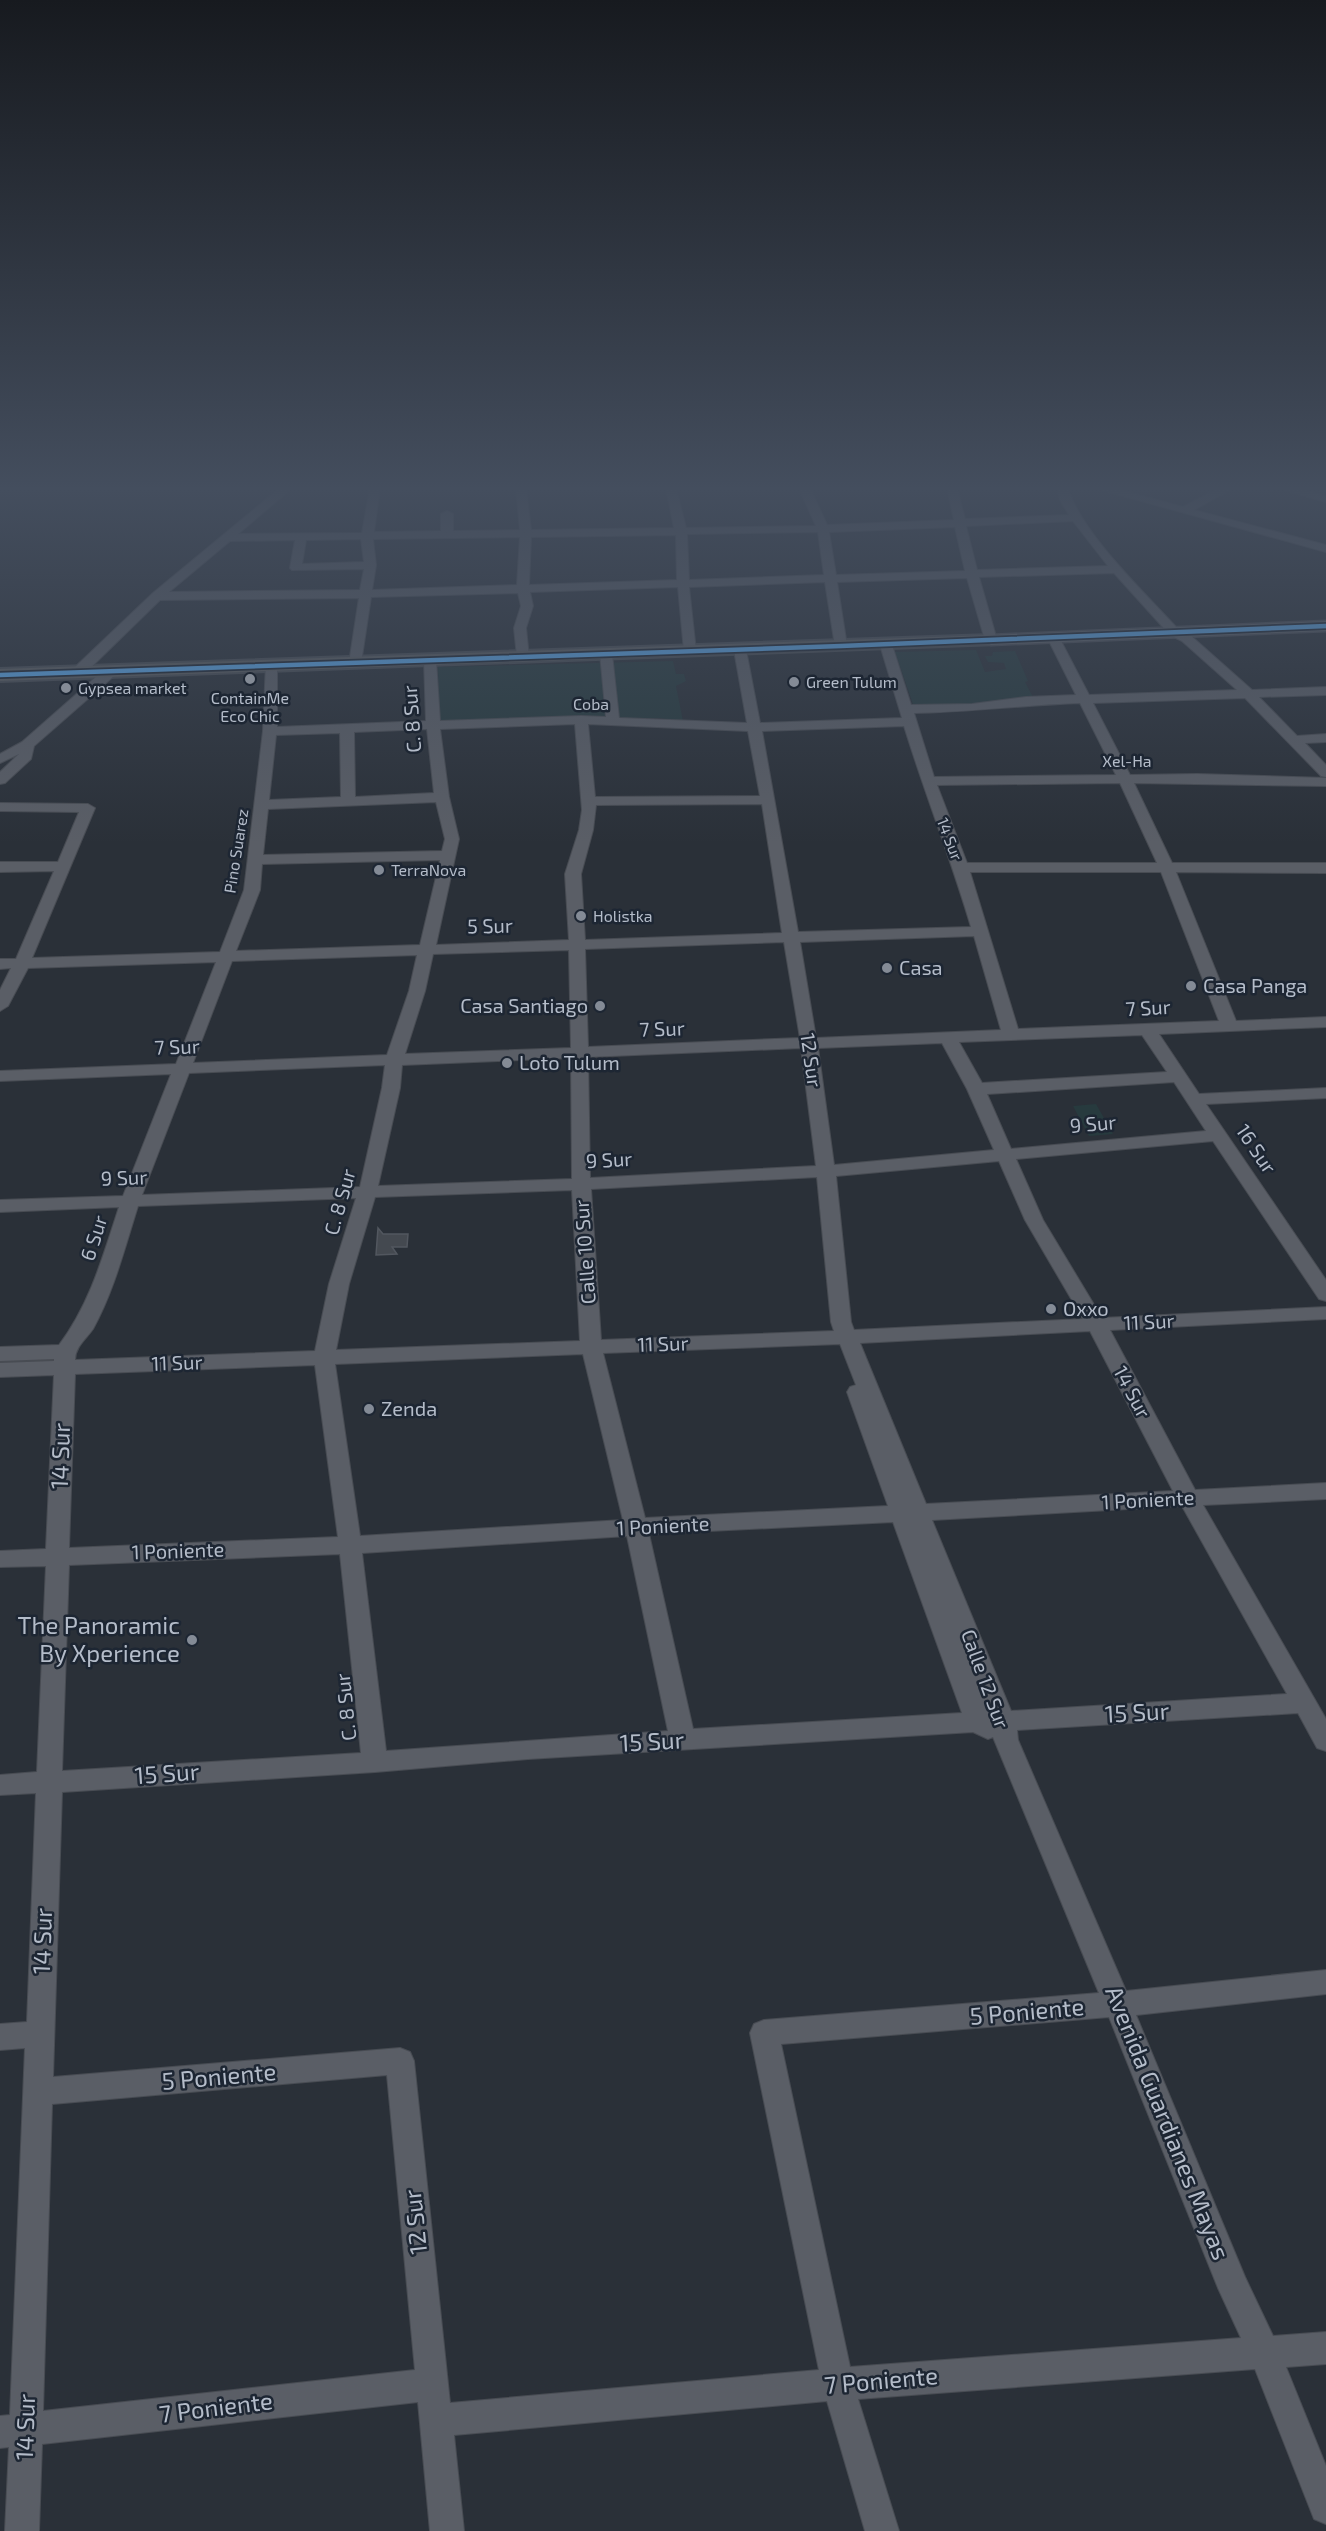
<svg xmlns="http://www.w3.org/2000/svg" width="1326" height="2531" font-family="'Exo 2',sans-serif">
	<style>
		.green { fill: #273a3e }
		.building { fill: #444950; stroke: #52575f; stroke-width: 1.5 }
		.lines { fill: none; stroke-linecap: round; stroke-linejoin: round }
		.minor-casing { stroke: #484c53; stroke-width: 2 }
		.major-casing { stroke: #484c55; stroke-width: 3 }
		.highway-casing { stroke: #474c53; stroke-width: 4 }
		.minor { fill: #5a5e66; fill-rule: evenodd }
		.major { fill: #5c6168; fill-rule: evenodd }
		.highway { fill: #5a5d60; fill-rule: evenodd }
		.bus-1-casing { stroke: #1d2633; stroke-width: 8 }
		.bus-1 { stroke: #5aa8eb; stroke-width: 4.5 }
		.poi-dot { fill: #848b96; stroke: #1d2633; stroke-width: 2 }
		.labels { text-anchor: middle; stroke-width: 5; stroke-linejoin: round; paint-order: stroke }
		.far-poi-label { font-size: 16px; fill: #b4bcc9; stroke: #1d2633; text-anchor: start }
		.far-street-label { font-size: 16px; fill: #b4bcc9; stroke: #1d2633 }
		.street-label { font-size: 20px; fill: #b4bcc9; stroke: #1d2633 }
		.poi-label { font-size: 20px; fill: #b4bcc9; stroke: #1d2633; text-anchor: start }
		.near-street-label { font-size: 24px; fill: #b4bcc9; stroke: #1d2633 }
		.near-poi-label { font-size: 24px; fill: #b4bcc9; stroke: #1d2633; text-anchor: end }
	</style>
	<rect width="100%" height="100%" fill="#2a3038"/>
	<!-- green -->
	<g class="green">
		<path d="M976,650L985,672L1006,669L1004,663L988,662L985,656H992L993,652L1015,651L1028,681L1025,682L1034,699L961,705L913,704L895,652Z"/>
		<path d="M673,661L676,674H684L686,681L676,686L683,721L659,718L439,721L438,667Z"/>
		<path d="M1096,1104L1113,1134L1089,1136L1073,1106Z"/>
	</g>
	<!-- building -->
	<path class="building" d="M378,1228L383,1234H408L407,1247H392L397,1254L376,1255Z"/>
	<g class="lines">
		<defs>
			<g id="minor">
				<path d="M280,488H292L238,534L362,533L370,488H380L374,532L441,531V514L447,511L453,514V531L520,530L516,488H526L531,530L674,528L666,488H676L686,528L816,526L799,488H810L827,525L954,520L947,488H957L965,519L1069,515L1060,500L1057,488H1068C1081,533 1146,594 1178,629L1190,635L1252,690L1326,687V695L1259,697L1297,736L1326,734V742L1305,743L1326,765V777L1321,776L1245,698L1093,703L1130,775L1197,774L1326,778V786L1134,783L1172,863H1326V873L1176,872L1236,1021L1326,1017V1027L1159,1034L1199,1094L1326,1088V1098L1206,1104L1326,1280V1301L1319,1299L1213,1141L1016,1159L1043,1220L1102,1318L1326,1307V1319L1110,1330L1195,1490L1326,1483V1499L1203,1505L1326,1719V1751L1317,1748L1298,1713L1017,1730L1018,1740L1126,1991L1326,1970V1994L1136,2015L1245,2277L1273,2336L1326,2332V2364L1286,2367L1326,2466V2524L1314,2519L1255,2369L858,2399L899,2531H865L827,2401L454,2435L464,2531H430L418,2402L42,2444L39,2531H5L9,2447L0,2448V2416L10,2415L25,2048L0,2050V2024L27,2022L36,1793L0,1795V1775L37,1772L46,1566L0,1567V1551L46,1549L54,1375L0,1377V1363L54,1361V1359L0,1361V1347L59,1345C90,1304 103,1256 119,1207L0,1212V1200L123,1196L171,1074L0,1081V1071L176,1064L216,962L28,968L8,1006L0,1011V990L11,968L0,969V959H16L54,871L0,872V862H58L79,812L0,811V803L88,804L95,808L32,958L220,952L244,890L263,731L266,663H276L277,666V727L426,721L424,660L430,656L436,660L440,721L581,716L606,717L600,654L606,650L612,654L619,718L747,723L734,650L740,646L746,650L760,723L902,718L880,645L886,641L892,645L911,705L972,704L1026,697L1076,695L1049,641L1055,637L1061,641L1089,695L1237,690L1182,641L1170,635L1114,573L979,577L997,640L991,644L985,640L967,578L837,582L847,646L841,650L835,646L825,582L689,587L696,651L690,655L684,651L678,587L530,592L533,606L526,628L529,657L523,661L517,657L514,628L521,606L518,593L371,597L361,663L355,667L349,663L359,598L160,600L82,676H72L71,673L72,670L153,593ZM1073,521L1108,566L977,570L966,526ZM955,527L965,571L836,575L829,532ZM818,532L824,575L689,580L687,534ZM676,535L677,580L529,585L531,537ZM520,537L517,585L372,590L376,565L373,539ZM361,539L364,562L302,564L306,540ZM295,540L290,568L292,570L364,569L360,590L169,592L230,541ZM1080,703L1116,775L934,777L914,713C969,712 1024,705 1080,703ZM575,724L582,810L579,830L565,874L569,940L436,945L459,839L449,797L440,729ZM588,724L748,731L760,796L595,797ZM904,726C925,794 951,859 971,927L798,932L762,731ZM427,729L434,793L355,797L354,732ZM340,733L341,797L269,800L276,735ZM1120,783L1157,863H967L937,785ZM436,802L445,839L442,851L263,855L268,809ZM762,804L782,933L585,940L581,874L593,830L596,805ZM440,860L420,945L236,951L260,890L262,864ZM970,872H1161L1219,1021L1018,1029ZM974,936L1001,1030L816,1038L800,942ZM784,942L800,1038L588,1047L585,949ZM569,950L571,1048L405,1054L425,991L433,954ZM417,955L409,991L387,1055L193,1063L232,961ZM1142,1035L1167,1072L982,1083L959,1042ZM942,1043L967,1089L994,1150L834,1165L818,1048ZM801,1048L816,1166L590,1178L588,1057ZM571,1058L572,1179L378,1186L400,1088L402,1065ZM385,1065L382,1088L360,1187L142,1195L189,1073ZM1174,1082L1206,1131L1011,1149L987,1094ZM999,1161L1025,1220L1083,1319L854,1330L851,1322L836,1176ZM817,1177L831,1322L834,1331L601,1340L591,1189ZM572,1190L580,1341L336,1350L349,1284L375,1197ZM356,1198L329,1284L315,1351L75,1360C75,1347 86,1339 93,1329C114,1291 125,1247 138,1206ZM1090,1331L1173,1491L926,1504L860,1343ZM840,1344L856,1385L850,1387L847,1392L888,1506L645,1518L603,1353ZM583,1354L623,1520L360,1536L335,1364ZM315,1365L338,1537L69,1548L75,1374ZM1182,1506L1287,1694L1011,1711L932,1520ZM893,1522L962,1713L693,1729L649,1534ZM627,1536L668,1731L386,1751L362,1553ZM340,1554L361,1753L62,1771L69,1565ZM973,1732L988,1739L993,1737L1099,1993L764,2020L754,2024L750,2033L819,2370L450,2403L414,2061L410,2052L400,2048L53,2077L62,1792L375,1772L528,1759ZM1109,2017L1218,2288L1241,2338L850,2367L781,2044ZM387,2075L415,2370L43,2411L52,2104Z"/>
				<path d="M1094,488H1113L1183,507L1219,488H1233L1194,510L1326,545V552Z"/>
				<path d="M1277,488H1297L1326,496V502Z"/>
				<path d="M110,668L116,672L115,675L34,746L31,759L5,783L0,784V772L19,754L0,763V754L22,742L105,669Z"/>
			</g>
			<path id="major" d="M1326,621V631L991,645L983,640L991,635Z"/>
			<path id="highway" d="M991,635L997,636L1000,640L997,644L0,681V669Z"/>
		</defs>
		<!-- minor casing -->
		<use href="#minor" class="minor-casing"/>
		<!-- major casing -->
		<use href="#major" class="major-casing"/>
		<!-- highway casing -->
		<use href="#highway" class="highway-casing"/>
		<!-- minor -->
		<use href="#minor" class="minor"/>
		<!-- major -->
		<use href="#major" class="major"/>
		<!-- highway -->
		<use href="#highway" class="highway"/>
		<defs>
			<path id="bus-1" d="M0,675L841,646L1326,626"/>
		</defs>
		<!-- bus-1 casing -->
		<use href="#bus-1" class="bus-1-casing"/>
		<!-- bus-1 -->
		<use href="#bus-1" class="bus-1"/>
	</g>
	<!-- sky -->
	<linearGradient id="sky" x2="0" y2="1"><stop stop-color="#171a1f"/><stop offset="0.58" stop-color="#444e5e"/><stop offset="1" stop-color="#444e5e" stop-opacity="0"/></linearGradient>
	<rect width="1326" height="843" fill="url(#sky)"/>
	<!-- markers -->
	<g class="poi-dot">
		<circle cx="250" cy="679" r="6"/>
		<circle cx="794" cy="682" r="6"/>
		<circle cx="66" cy="688" r="6"/>
		<circle cx="379" cy="870" r="6"/>
		<circle cx="581" cy="916" r="6"/>
		<circle cx="887" cy="968" r="6"/>
		<circle cx="1191" cy="986" r="6"/>
		<circle cx="600" cy="1006" r="6"/>
		<circle cx="507" cy="1063" r="6"/>
		<circle cx="1051" cy="1309" r="6"/>
		<circle cx="369" cy="1409" r="6"/>
		<circle cx="192" cy="1640" r="6"/>
	</g>
	<g class="labels">
		<!-- far-poi labels -->
		<g class="far-poi-label">
			<text x="806" y="688">Green Tulum</text>
			<text x="78" y="694">Gypsea market</text>
			<text x="250" y="704" text-anchor="middle">ContainMe<tspan x="250" dy="18">Eco Chic</tspan></text>
			<text x="391" y="876">TerraNova</text>
			<text x="593" y="922">Holistka</text>
		</g>
		<!-- far-street labels -->
		<g class="far-street-label">
			<text x="591" y="710">Coba</text>
			<text x="1127" y="767">Xel-Ha</text>
			<text transform="translate(950 839) rotate(69)" y="6">14 Sur</text>
			<text transform="translate(236 851) rotate(-81)" y="6">Pino Suarez</text>
		</g>
		<!-- street labels -->
		<g class="street-label">
			<text transform="translate(412 719) rotate(-94)" y="7">C. 8 Sur</text>
			<text transform="translate(490 926) rotate(-1)" y="7">5 Sur</text>
			<text transform="translate(1148 1008) rotate(-3)" y="7">7 Sur</text>
			<text transform="translate(662 1029) rotate(-2)" y="7">7 Sur</text>
			<text transform="translate(177 1047) rotate(-2)" y="7">7 Sur</text>
			<text transform="translate(811 1060) rotate(82)" y="7">12 Sur</text>
			<text transform="translate(1093 1124) rotate(-5)" y="7">9 Sur</text>
			<text transform="translate(1256 1149) rotate(56)" y="7">16 Sur</text>
			<text transform="translate(609 1160) rotate(-3)" y="7">9 Sur</text>
			<text transform="translate(124 1178) rotate(-2)" y="7">9 Sur</text>
			<text transform="translate(340 1202) rotate(-74)" y="7">C. 8 Sur</text>
			<text transform="translate(94 1238) rotate(-72)" y="7">6 Sur</text>
			<text transform="translate(585 1252) rotate(-94)" y="7">Calle 10 Sur</text>
			<text transform="translate(1149 1322) rotate(-3)" y="7">11 Sur</text>
			<text transform="translate(663 1344) rotate(-2)" y="7">11 Sur</text>
			<text transform="translate(177 1363) rotate(-2)" y="7">11 Sur</text>
			<text transform="translate(1132 1392) rotate(62)" y="7">14 Sur</text>
			<text transform="translate(1148 1500) rotate(-3)" y="7">1 Poniente</text>
			<text transform="translate(663 1526) rotate(-3)" y="7">1 Poniente</text>
			<text transform="translate(178 1551) rotate(-2)" y="7">1 Poniente</text>
			<text transform="translate(985 1679) rotate(70)" y="7">Calle 12 Sur</text>
			<text transform="translate(346 1707) rotate(-96)" y="7">C. 8 Sur</text>
		</g>
		<!-- poi labels -->
		<g class="poi-label">
			<text x="899" y="975">Casa</text>
			<text x="1203" y="993">Casa Panga</text>
			<text x="588" y="1013" text-anchor="end">Casa Santiago</text>
			<text x="519" y="1070">Loto Tulum</text>
			<text x="1063" y="1316">Oxxo</text>
			<text x="381" y="1416">Zenda</text>
		</g>
		<!-- near-street labels -->
		<g class="near-street-label">
			<text transform="translate(61 1456) rotate(-88)" y="8">14 Sur</text>
			<text transform="translate(1137 1713) rotate(-3)" y="8">15 Sur</text>
			<text transform="translate(652 1742) rotate(-3)" y="8">15 Sur</text>
			<text transform="translate(167 1774) rotate(-4)" y="8">15 Sur</text>
			<text transform="translate(43 1941) rotate(-88)" y="8">14 Sur</text>
			<text transform="translate(1027 2012) rotate(-5)" y="8">5 Poniente</text>
			<text transform="translate(219 2077) rotate(-5)" y="8">5 Poniente</text>
			<text transform="translate(1167 2123) rotate(68)" y="8">Avenida Guardianes Mayas</text>
			<text transform="translate(416 2222) rotate(-96)" y="8">12 Sur</text>
			<text transform="translate(881 2381) rotate(-5)" y="8">7 Poniente</text>
			<text transform="translate(216 2408) rotate(-7)" y="8">7 Poniente</text>
			<text transform="translate(26 2427) rotate(-88)" y="8">14 Sur</text>
		</g>
		<!-- near-poi labels -->
		<g class="near-poi-label">
			<text x="180" y="1634">The Panoramic<tspan x="180" dy="28">By Xperience</tspan></text>
		</g>
	</g>
</svg>
